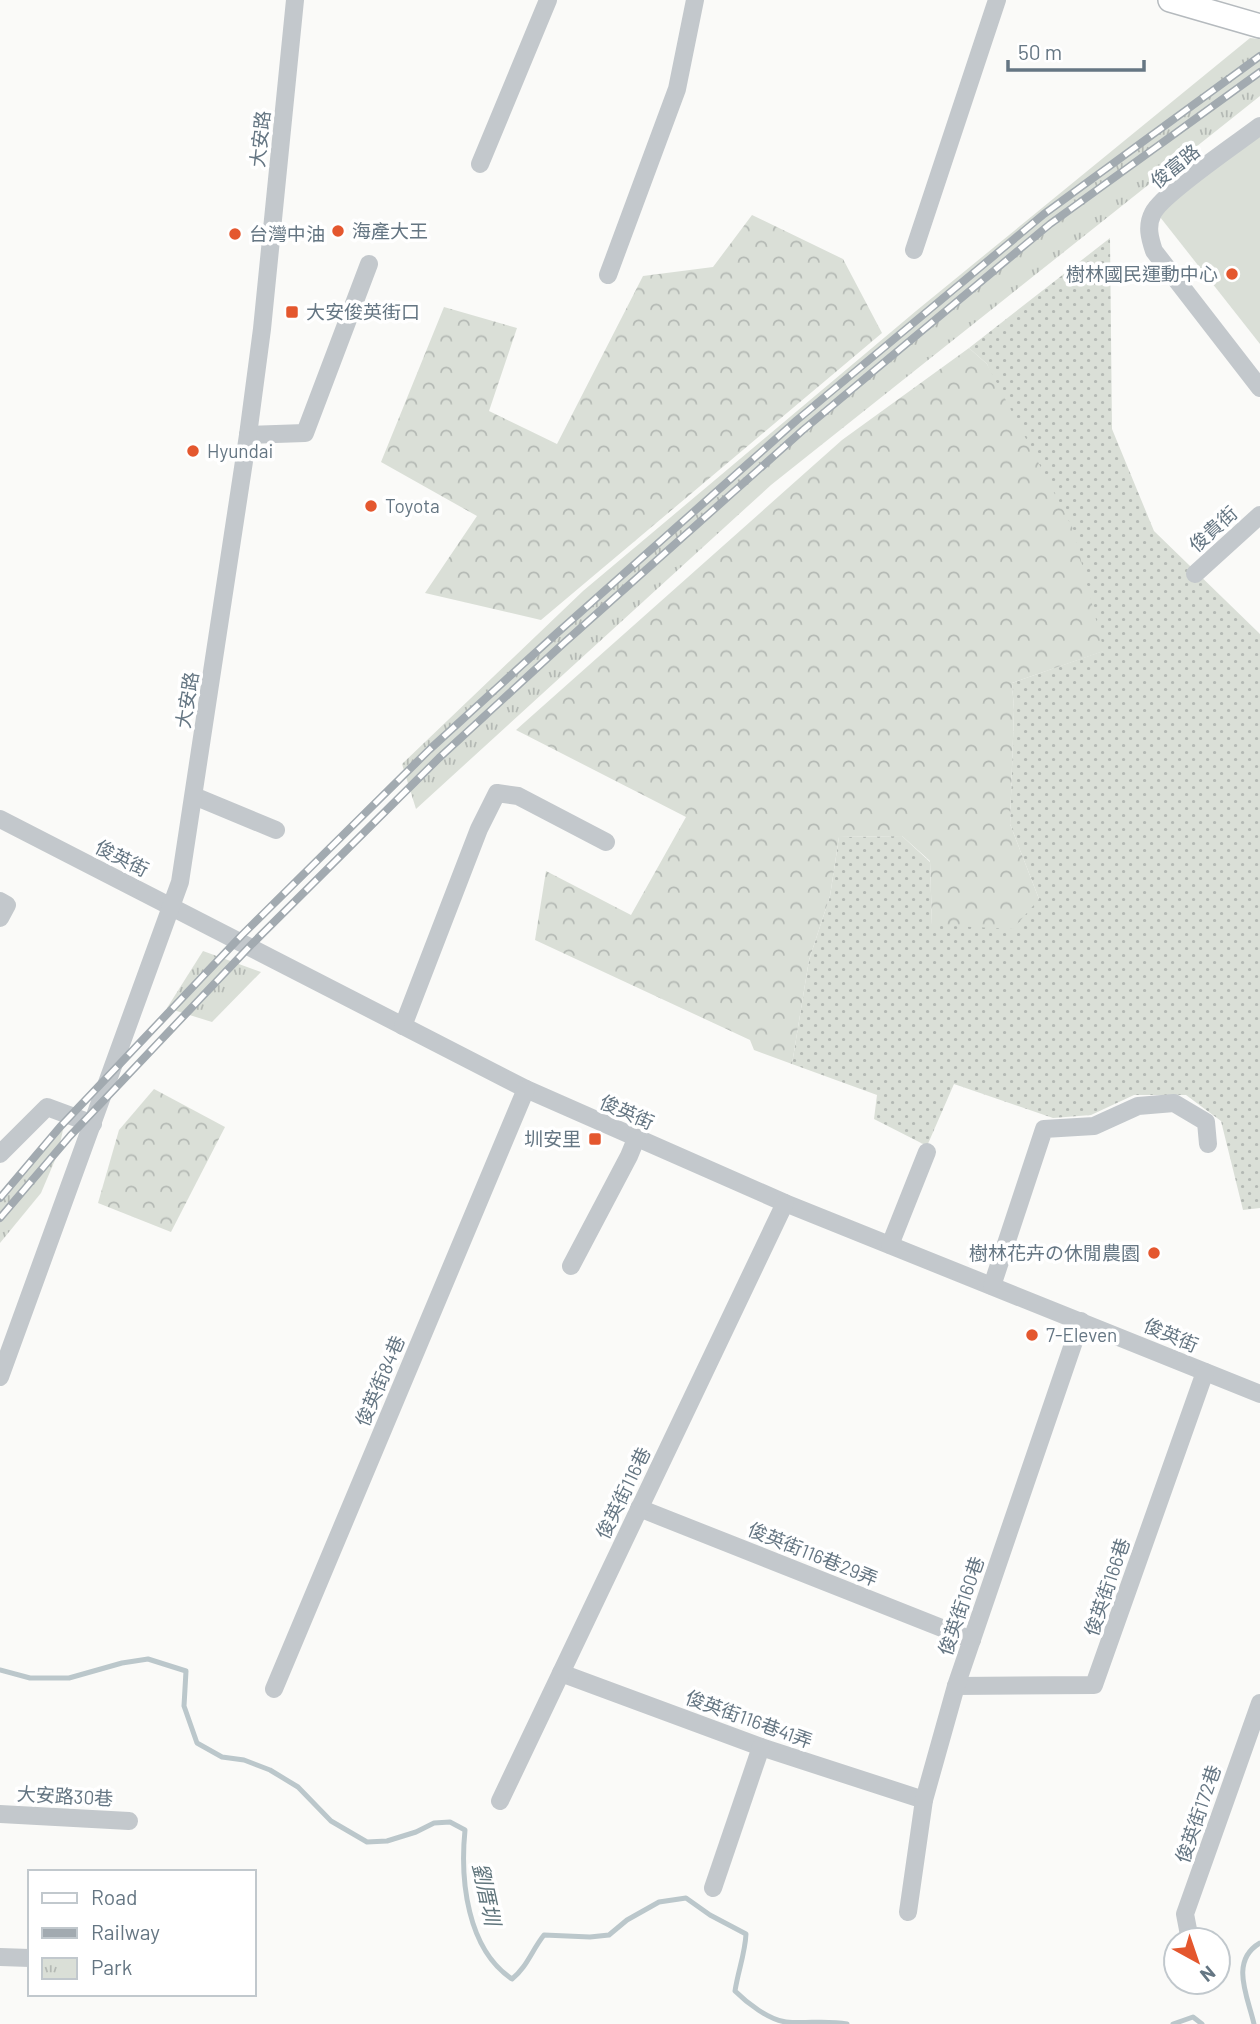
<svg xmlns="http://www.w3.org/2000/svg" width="1260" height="2024" font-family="Barlow,'Noto Sans TC','Noto Sans JP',sans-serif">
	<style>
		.grass { fill: url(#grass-dots) }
		.forest { fill: url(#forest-crowns) }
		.park { fill: url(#park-tufts) }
		.pitch { fill: #dadfd7 }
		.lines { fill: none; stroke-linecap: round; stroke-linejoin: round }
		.stream { stroke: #bbc7cb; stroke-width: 5 }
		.major-casing { stroke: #b5babe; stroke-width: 26 }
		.minor { stroke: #c3c8cc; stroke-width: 18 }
		.major { stroke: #fff; stroke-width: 23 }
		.rail-casing { stroke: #a2aab0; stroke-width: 8 }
		.rail { stroke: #fff; stroke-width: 5; stroke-dasharray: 16; stroke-linecap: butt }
		.poi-dot { fill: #e4572e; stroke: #fff; stroke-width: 2.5 }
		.labels { text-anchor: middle; stroke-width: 7; stroke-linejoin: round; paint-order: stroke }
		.street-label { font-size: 19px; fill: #657683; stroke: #fff }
		.poi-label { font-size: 19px; fill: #657683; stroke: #fff; text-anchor: start }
		.water-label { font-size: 21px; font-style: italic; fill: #60757c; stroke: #fff }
	</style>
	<defs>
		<pattern id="grass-dots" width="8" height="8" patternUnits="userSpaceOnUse" patternTransform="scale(1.75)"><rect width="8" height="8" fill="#dadfd7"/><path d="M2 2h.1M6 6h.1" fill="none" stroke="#b4b9b4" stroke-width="1.8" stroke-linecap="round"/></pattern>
		<pattern id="forest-crowns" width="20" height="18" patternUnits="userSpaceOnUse" patternTransform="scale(1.75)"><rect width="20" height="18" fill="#dadfd7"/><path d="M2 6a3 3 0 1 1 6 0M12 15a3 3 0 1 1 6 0" fill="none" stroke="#b4b9b4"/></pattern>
		<pattern id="park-tufts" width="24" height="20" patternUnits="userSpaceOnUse" patternTransform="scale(1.75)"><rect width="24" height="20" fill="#dadfd7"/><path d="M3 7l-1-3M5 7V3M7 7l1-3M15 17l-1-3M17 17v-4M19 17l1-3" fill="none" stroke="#b4b9b4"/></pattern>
	</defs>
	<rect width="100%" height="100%" fill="#fafaf8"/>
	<!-- grass -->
	<path class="grass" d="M1110,238L1112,429L1154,531L1260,634V1208L1243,1210L1221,1121L1186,1095H1134L1091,1115L1053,1118L954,1084L927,1146L874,1119L877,1095L792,1064L809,960L830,896L839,837L902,836L930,862L932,925L1039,899L1010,824L1014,710L1012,683L1103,651L987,364L969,348Z"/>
	<!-- forest -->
	<g class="forest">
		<path d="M752,215L843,259L882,333L541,620L425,593L477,516L381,462L444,307L517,328L489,411L557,444L643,276L713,267Z"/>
		<path d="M969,348L987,364L1073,529L1104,651L1012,683L1014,710L1010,824L1039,899L1013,929L932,925L930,861L902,836L839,837L830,896L809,960L792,1064L754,1050L750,1040L535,940L546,871L631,915L686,817L516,730L842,440Z"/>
		<path d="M154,1089L225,1127L171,1232L98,1203L119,1130Z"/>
	</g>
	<!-- park -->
	<g class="park">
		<path d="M1250,38L1260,39V96L771,485L416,809L402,764L583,591L916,311Z"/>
		<path d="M203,951L261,972L212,1022L167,1008Z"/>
		<path d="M64,1125L58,1153L41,1193L0,1243V1198Z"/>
	</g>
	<!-- pitch -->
	<path class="pitch" d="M1260,119V344L1149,203Z"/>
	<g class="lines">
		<!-- stream -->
		<g class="stream">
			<path d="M0,1670L30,1678H69L122,1663L148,1659L186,1671L184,1706L197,1743L222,1757L244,1760L270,1770L298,1787L331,1821L367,1842L387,1841L416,1832L434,1823L450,1822L465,1830C460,1880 467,1949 512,1979C527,1967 532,1950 544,1935L590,1937L609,1935L627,1920L659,1902L686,1898L710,1915L746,1934C745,1954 738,1971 735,1991C747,2003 769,2020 786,2022C806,2024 826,2020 847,2024"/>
			<path d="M1173,2024L1193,2017L1202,2024"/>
			<path d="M1254,2024C1248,1997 1229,1961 1260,1943"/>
		</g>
		<defs>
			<path id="major" d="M1170,0L1260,26"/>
		</defs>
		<!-- major casing -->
		<use href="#major" class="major-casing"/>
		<!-- minor -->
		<g class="minor">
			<path d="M1260,126C1239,142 1162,194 1153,213C1146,226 1150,239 1154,251L1260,388"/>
			<path d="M480,164L548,0"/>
			<path d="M914,250L997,0"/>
			<path d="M608,275L677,89L695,0"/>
			<path d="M248,435L305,433L369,264"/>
			<path d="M1195,574L1260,515"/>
			<path d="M194,796L276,830"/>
			<path d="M0,819L526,1089L785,1203L1260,1394"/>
			<path d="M0,901L7,905L0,918"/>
			<path d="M403,1026L479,829L497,793L518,796L606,842"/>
			<path d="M0,1154L47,1107L93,1124"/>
			<path d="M890,1245L927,1152"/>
			<path d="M571,1266L629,1156L636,1139"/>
			<path d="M992,1286L1044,1129L1094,1126L1138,1106L1174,1103L1206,1122L1208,1144"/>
			<path d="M0,1377L180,882L248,435L262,329L295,0"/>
			<path d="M639,1508L972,1640"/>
			<path d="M561,1673L761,1747L924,1800"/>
			<path d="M956,1686L1094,1685L1205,1372"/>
			<path d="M274,1689L526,1089"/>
			<path d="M500,1801L785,1203"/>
			<path d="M0,1814L129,1821"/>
			<path d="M713,1888L761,1747"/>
			<path d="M908,1912L924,1800L956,1686L1081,1321"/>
			<path d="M1190,1940L1185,1914L1260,1703"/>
			<path d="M0,1957L30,1958"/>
		</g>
		<!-- major -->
		<use href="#major" class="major"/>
		<defs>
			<g id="rail">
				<path d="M0,1198L60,1127L242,935L429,750L557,633L797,420L1044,214L1260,56"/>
				<path d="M0,1218L70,1136L251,945L439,758L565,642L803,430L1050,224L1260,72"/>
			</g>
		</defs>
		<!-- rail casing -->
		<use href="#rail" class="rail-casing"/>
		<!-- rail -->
		<use href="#rail" class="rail"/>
	</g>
	<!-- markers -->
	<g class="poi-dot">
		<circle cx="338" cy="231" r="7"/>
		<circle cx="235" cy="234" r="7"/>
		<circle cx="1232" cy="274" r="7"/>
		<rect x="285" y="305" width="14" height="14" rx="3.5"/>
		<circle cx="193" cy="451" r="7"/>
		<circle cx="371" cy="506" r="7"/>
		<rect x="588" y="1132" width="14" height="14" rx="3.5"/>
		<circle cx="1154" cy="1253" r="7"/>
		<circle cx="1032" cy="1335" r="7"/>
	</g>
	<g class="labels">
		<!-- street labels -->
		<g class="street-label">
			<text transform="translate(260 139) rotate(-84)" y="7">大安路</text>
			<text transform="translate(1175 166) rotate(-39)" y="7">俊富路</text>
			<text transform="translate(1213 529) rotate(-42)" y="7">俊貴街</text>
			<text transform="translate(187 700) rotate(-81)" y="7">大安路</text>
			<text transform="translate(122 858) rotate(27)" y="7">俊英街</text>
			<text transform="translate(627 1112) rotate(24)" y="7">俊英街</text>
			<text transform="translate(1171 1335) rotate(23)" y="7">俊英街</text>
			<text transform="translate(380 1381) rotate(-67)" y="7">俊英街84巷</text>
			<text transform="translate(623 1493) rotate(-64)" y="7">俊英街116巷</text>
			<text transform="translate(813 1554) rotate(22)" y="7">俊英街116巷29弄</text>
			<text transform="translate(1107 1587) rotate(-71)" y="7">俊英街166巷</text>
			<text transform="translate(961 1606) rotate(-71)" y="7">俊英街160巷</text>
			<text transform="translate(749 1719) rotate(20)" y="7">俊英街116巷41弄</text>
			<text transform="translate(65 1796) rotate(3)" y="7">大安路30巷</text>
			<text transform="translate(1198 1814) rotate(-71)" y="7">俊英街172巷</text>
		</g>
		<!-- poi labels -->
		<g class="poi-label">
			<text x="352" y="238">海產大王</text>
			<text x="249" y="241">台灣中油</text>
			<text x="1218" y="281" text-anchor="end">樹林國民運動中心</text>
			<text x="306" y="319">大安俊英街口</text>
			<text x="207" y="458">Hyundai</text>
			<text x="385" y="513">Toyota</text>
			<text x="581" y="1146" text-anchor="end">圳安里</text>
			<text x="1140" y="1260" text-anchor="end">樹林花卉の休閒農園</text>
			<text x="1046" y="1342">7-Eleven</text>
		</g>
		<!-- water labels -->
		<g class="water-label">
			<text transform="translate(486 1894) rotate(78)" y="7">劉厝圳</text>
		</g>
	</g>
	<!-- legend -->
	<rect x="28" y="1870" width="228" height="126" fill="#ffffff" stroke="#c1c8cd" stroke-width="2"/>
	<rect x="42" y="1893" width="35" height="10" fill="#ffffff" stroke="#c1c8cd" stroke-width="2"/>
	<text x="91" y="1905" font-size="21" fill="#657683">Road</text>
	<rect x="42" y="1928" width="35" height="10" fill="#a2aab0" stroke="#c1c8cd" stroke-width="2"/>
	<text x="91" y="1940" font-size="21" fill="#657683">Railway</text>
	<rect x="42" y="1958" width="35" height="21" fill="url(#park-tufts)" stroke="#c1c8cd" stroke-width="2"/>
	<text x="91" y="1975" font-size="21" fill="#657683">Park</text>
	<!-- north arrow -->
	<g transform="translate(1197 1961) rotate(140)"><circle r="33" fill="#ffffff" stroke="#c1c8cd" stroke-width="2"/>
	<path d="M0-5L12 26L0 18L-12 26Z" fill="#e4572e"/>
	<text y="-10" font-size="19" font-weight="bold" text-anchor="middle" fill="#657683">N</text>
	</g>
	<!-- scale -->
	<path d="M1008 60v10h136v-10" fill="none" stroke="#657683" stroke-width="3.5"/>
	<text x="1018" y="60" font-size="21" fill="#657683" stroke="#ffffff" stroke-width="5" paint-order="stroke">50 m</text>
</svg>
